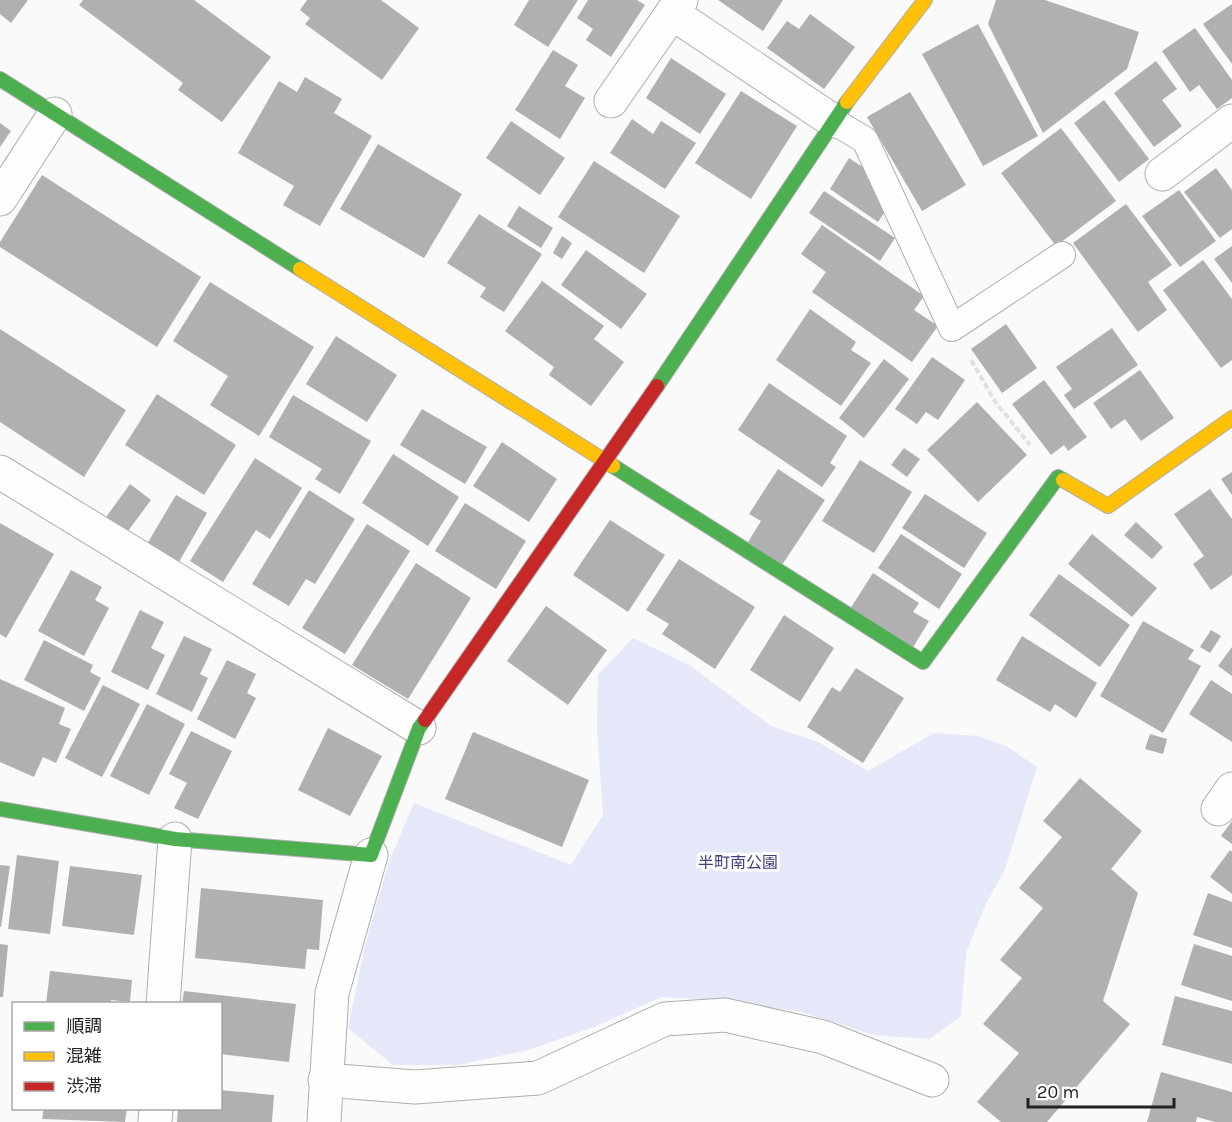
<svg xmlns="http://www.w3.org/2000/svg" width="1232" height="1122" font-family="Karla,'Noto Sans JP',sans-serif">
	<style>
		.green { fill: #e5e8f8 }
		.building { fill: #b0b0b0 }
		.lines { fill: none; stroke-linecap: round; stroke-linejoin: round }
		.lane-casing { stroke: #aeaeae; stroke-width: 28 }
		.street-casing { stroke: #aeaeae; stroke-width: 35 }
		.fast-casing { stroke: #aeaeae; stroke-width: 16 }
		.slow-casing { stroke: #aeaeae; stroke-width: 16 }
		.jam-casing { stroke: #aeaeae; stroke-width: 16 }
		.path { stroke: #e0e0e0; stroke-width: 4; stroke-dasharray: 6 3; stroke-linecap: butt }
		.lane { stroke: #fefefe; stroke-width: 26 }
		.street { stroke: #fefefe; stroke-width: 33 }
		.fast { stroke: #4caf50; stroke-width: 14 }
		.slow { stroke: #ffc107; stroke-width: 14 }
		.jam { stroke: #c62828; stroke-width: 14 }
		.labels { text-anchor: middle; stroke-width: 6; stroke-linejoin: round; paint-order: stroke }
		.park-label { font-size: 16px; fill: #3f4082; stroke: #fff }
	</style>
	<rect width="100%" height="100%" fill="#f9faf9"/>
	<!-- green -->
	<path class="green" d="M633,638L689,665L771,726L818,742L868,771L934,733L978,736L1006,746L1037,767L1005,869L985,906L966,953L961,1016L929,1039L874,1035L802,1012L729,1001L661,997L594,1027L528,1050L458,1065H393L348,1028L365,946L389,862L414,803L571,865L603,815L597,727L598,675Z"/>
	<!-- building -->
	<g class="building">
		<path d="M0,0H28L11,23L0,14Z"/>
		<path d="M83,0H194L271,57L222,122L178,90L183,83L79,5Z"/>
		<path d="M307,0H381L419,28L382,80L305,24L310,18L300,10Z"/>
		<path d="M529,0H578L548,47L514,25Z"/>
		<path d="M588,0H637L645,5L611,57L586,40L593,29L577,18Z"/>
		<path d="M718,0H783L763,31Z"/>
		<path d="M996,0H1045L1139,32L1127,69L1043,133L988,24Z"/>
		<path d="M1232,4V64L1203,24Z"/>
		<path d="M810,14L855,47L824,89L767,48L787,21L799,29Z"/>
		<path d="M978,24L1038,136L983,166L922,54Z"/>
		<path d="M1195,28L1232,80V98L1217,109L1199,85L1190,92L1162,51Z"/>
		<path d="M553,50L578,65L565,86L585,98L560,139L515,110Z"/>
		<path d="M671,58L726,94L700,134L646,98Z"/>
		<path d="M1156,61L1177,89L1162,100L1182,126L1154,147L1114,93Z"/>
		<path d="M305,77L342,99L334,113L372,136L320,226L283,205L294,186L238,153L279,81L297,92Z"/>
		<path d="M741,91L797,126L751,199L695,163Z"/>
		<path d="M910,92L966,185L922,211L867,117Z"/>
		<path d="M1104,100L1149,159L1119,182L1074,123Z"/>
		<path d="M632,119L653,134L661,121L696,143L665,189L610,153Z"/>
		<path d="M511,121L565,158L540,195L486,158Z"/>
		<path d="M0,123L11,131L0,147Z"/>
		<path d="M1061,128L1116,201L1056,246L1001,173Z"/>
		<path d="M378,144L462,194L424,258L340,209Z"/>
		<path d="M849,158L867,170L888,207L878,222L830,189Z"/>
		<path d="M594,161L680,216L644,273L558,217Z"/>
		<path d="M1216,168L1232,190V229L1220,238L1184,192Z"/>
		<path d="M42,175L201,277L157,347L0,247V242Z"/>
		<path d="M1179,190L1216,241L1180,267L1142,216Z"/>
		<path d="M824,191L895,238L880,261L809,213Z"/>
		<path d="M1126,204L1172,265L1148,282L1167,310L1138,332L1073,243Z"/>
		<path d="M519,206L553,228L541,248L507,226Z"/>
		<path d="M479,214L542,254L504,312L480,297L486,288L447,263Z"/>
		<path d="M822,225L924,296L914,310L938,326L912,362L812,292L826,272L801,254Z"/>
		<path d="M562,236L572,243L562,259L553,253Z"/>
		<path d="M1232,246V283L1214,259Z"/>
		<path d="M586,250L647,294L621,329L561,285Z"/>
		<path d="M1203,260L1232,299V360L1221,368L1163,290Z"/>
		<path d="M542,281L604,326L594,339L624,362L591,406L549,375L554,367L505,331Z"/>
		<path d="M210,282L314,347L259,436L210,405L228,376L173,341Z"/>
		<path d="M810,309L856,342L851,350L871,363L841,406L776,360Z"/>
		<path d="M1006,324L1037,368L1002,393L971,349Z"/>
		<path d="M1112,328L1138,365L1074,409L1064,395L1072,389L1056,367Z"/>
		<path d="M0,329L126,410L84,477L0,422Z"/>
		<path d="M336,336L397,375L367,422L306,384Z"/>
		<path d="M932,357L965,380L938,420L926,412L917,424L895,409Z"/>
		<path d="M884,359L909,379L864,438L839,418Z"/>
		<path d="M1140,370L1174,418L1141,441L1125,419L1111,429L1093,403Z"/>
		<path d="M1044,380L1087,437L1068,451L1064,445L1051,455L1012,404Z"/>
		<path d="M769,383L847,436L830,463L836,467L822,487L738,430Z"/>
		<path d="M157,394L236,445L204,495L125,445Z"/>
		<path d="M293,395L371,441L340,494L315,479L322,469L269,437Z"/>
		<path d="M977,402L1027,455L978,502L927,450Z"/>
		<path d="M422,409L487,447L465,484L400,445Z"/>
		<path d="M502,442L557,479L529,522L473,486Z"/>
		<path d="M904,448L920,459L907,477L891,465Z"/>
		<path d="M393,454L459,497L428,546L362,503Z"/>
		<path d="M255,458L302,488L270,539L256,530L223,582L190,561Z"/>
		<path d="M860,460L912,492L874,553L822,521Z"/>
		<path d="M778,469L825,500L782,565L748,542L761,521L749,514Z"/>
		<path d="M1232,472V495L1221,479Z"/>
		<path d="M130,484L151,500L125,535L104,520Z"/>
		<path d="M1210,489L1232,519V575L1211,590L1193,564L1204,556L1174,514Z"/>
		<path d="M309,490L355,519L315,584L306,579L289,606L252,584Z"/>
		<path d="M925,494L987,533L964,568L902,528Z"/>
		<path d="M176,495L207,513L179,562L147,544Z"/>
		<path d="M465,503L526,541L496,589L435,551Z"/>
		<path d="M610,520L665,555L628,612L573,575Z"/>
		<path d="M1136,522L1163,547L1152,559L1124,535Z"/>
		<path d="M0,523L54,554L6,638L0,634Z"/>
		<path d="M367,524L410,551L345,654L302,628Z"/>
		<path d="M901,534L962,574L939,609L878,568Z"/>
		<path d="M1092,534L1157,588L1132,617L1068,564Z"/>
		<path d="M679,559L755,607L715,669L662,634L669,624L646,610Z"/>
		<path d="M416,563L471,598L408,699L352,665Z"/>
		<path d="M71,570L102,587L95,600L109,608L84,656L38,631Z"/>
		<path d="M873,573L919,603L913,612L929,621L912,649L850,609Z"/>
		<path d="M1059,574L1130,625L1100,667L1029,615Z"/>
		<path d="M546,606L607,650L568,705L507,661Z"/>
		<path d="M140,610L164,622L151,648L165,655L148,690L111,672Z"/>
		<path d="M784,615L834,648L800,702L750,670Z"/>
		<path d="M1143,621L1194,650L1188,659L1201,666L1163,733L1100,696Z"/>
		<path d="M1211,630L1221,636L1210,653L1200,647Z"/>
		<path d="M184,636L212,649L200,674L208,678L192,712L156,694Z"/>
		<path d="M1022,636L1097,683L1076,718L1055,704L1050,712L996,680Z"/>
		<path d="M44,640L93,665L90,672L101,678L84,711L24,680Z"/>
		<path d="M1232,647V676L1218,666Z"/>
		<path d="M227,660L256,674L247,693L256,698L235,739L197,719Z"/>
		<path d="M856,668L904,698L863,763L807,727L832,687L840,692Z"/>
		<path d="M0,679L65,708L59,724L71,729L56,763L43,757L34,777L0,762Z"/>
		<path d="M1211,680L1232,694V742L1189,714Z"/>
		<path d="M103,685L140,704L102,777L65,758Z"/>
		<path d="M147,704L185,724L149,795L110,776Z"/>
		<path d="M328,728L382,756L350,816L298,790Z"/>
		<path d="M191,731L232,751L198,819L174,808L187,783L169,774Z"/>
		<path d="M473,732L589,780L562,847L445,799Z"/>
		<path d="M1150,734L1167,739L1163,754L1145,749Z"/>
		<path d="M1080,778L1142,831L1111,869L1138,893L1103,1001L1130,1024L1047,1122H1001L977,1102L1019,1053L983,1024L1022,978L1000,960L1043,908L1019,888L1062,837L1043,821Z"/>
		<path d="M1232,821V844L1221,836Z"/>
		<path d="M1230,850L1232,852V894L1210,877Z"/>
		<path d="M17,855L59,861L50,934L8,929Z"/>
		<path d="M0,865L10,866L1,927H0Z"/>
		<path d="M70,866L142,875L134,935L62,926Z"/>
		<path d="M201,888L323,900L319,950L307,949L305,969L195,958Z"/>
		<path d="M1208,893L1232,902V948L1193,935Z"/>
		<path d="M0,944L8,945L3,997H0Z"/>
		<path d="M1194,944L1232,956V1001L1181,985Z"/>
		<path d="M50,971L132,980L130,1002L111,1000V1004H46Z"/>
		<path d="M184,991L296,1004L289,1062L220,1054V1004H182Z"/>
		<path d="M1175,996L1232,1011V1064L1162,1045Z"/>
		<path d="M1161,1072L1232,1092V1122H1215L1197,1117L1196,1122H1147Z"/>
		<path d="M220,1090L274,1095L272,1122H177L178,1108H220Z"/>
		<path d="M44,1108H127L125,1122L42,1119Z"/>
	</g>
	<g class="lines">
		<defs>
			<path id="lane" d="M833,121L865,140L952,328L1062,255"/>
			<g id="street">
				<path d="M672,13L833,121"/>
				<path d="M611,101L681,0"/>
				<path d="M1162,174L1232,121"/>
				<path d="M0,199L55,114"/>
				<path d="M0,472L419,728"/>
				<path d="M1218,809L1232,789"/>
				<path d="M163,1004L175,839"/>
				<path d="M325,1080L415,1087L538,1078L665,1019L725,1015L823,1037L932,1080"/>
				<path d="M155,1122L156,1108"/>
				<path d="M324,1122L332,993L371,855"/>
			</g>
			<g id="fast">
				<path d="M0,79L300,269"/>
				<path d="M657,386L847,102"/>
				<path d="M613,466L923,662L1058,477L1063,480"/>
				<path d="M0,809L175,839L371,855L419,728L425,720"/>
			</g>
			<g id="slow">
				<path d="M847,102L925,0"/>
				<path d="M300,269L613,466"/>
				<path d="M1063,480L1108,506L1232,418"/>
			</g>
			<path id="jam" d="M425,720L657,386"/>
		</defs>
		<!-- lane casing -->
		<use href="#lane" class="lane-casing"/>
		<!-- street casing -->
		<use href="#street" class="street-casing"/>
		<!-- fast casing -->
		<use href="#fast" class="fast-casing"/>
		<!-- slow casing -->
		<use href="#slow" class="slow-casing"/>
		<!-- jam casing -->
		<use href="#jam" class="jam-casing"/>
		<!-- path -->
		<path class="path" d="M971,360L996,403L1030,445"/>
		<!-- lane -->
		<use href="#lane" class="lane"/>
		<!-- street -->
		<use href="#street" class="street"/>
		<!-- fast -->
		<use href="#fast" class="fast"/>
		<!-- slow -->
		<use href="#slow" class="slow"/>
		<!-- jam -->
		<use href="#jam" class="jam"/>
	</g>
	<g class="labels">
		<!-- park labels -->
		<g class="park-label">
			<text x="738" y="868">半町南公園</text>
		</g>
	</g>
	<!-- legend -->
	<rect x="12" y="1002" width="210" height="108" fill="#ffffff" stroke="#a6a7a6" stroke-width="1.5"/>
	<rect x="24" y="1022" width="30" height="9" fill="#4caf50" stroke="#a6a7a6" stroke-width="1.5"/>
	<text x="66" y="1032" font-size="18" fill="#212221">順調</text>
	<rect x="24" y="1052" width="30" height="9" fill="#ffc107" stroke="#a6a7a6" stroke-width="1.5"/>
	<text x="66" y="1062" font-size="18" fill="#212221">混雑</text>
	<rect x="24" y="1082" width="30" height="9" fill="#c62828" stroke="#a6a7a6" stroke-width="1.5"/>
	<text x="66" y="1092" font-size="18" fill="#212221">渋滞</text>
	<!-- scale -->
	<path d="M1028 1098v9h146v-9" fill="none" stroke="#212221" stroke-width="3"/>
	<text x="1037" y="1098" font-size="18" fill="#212221" stroke="#ffffff" stroke-width="4.5" paint-order="stroke">20 m</text>
</svg>
